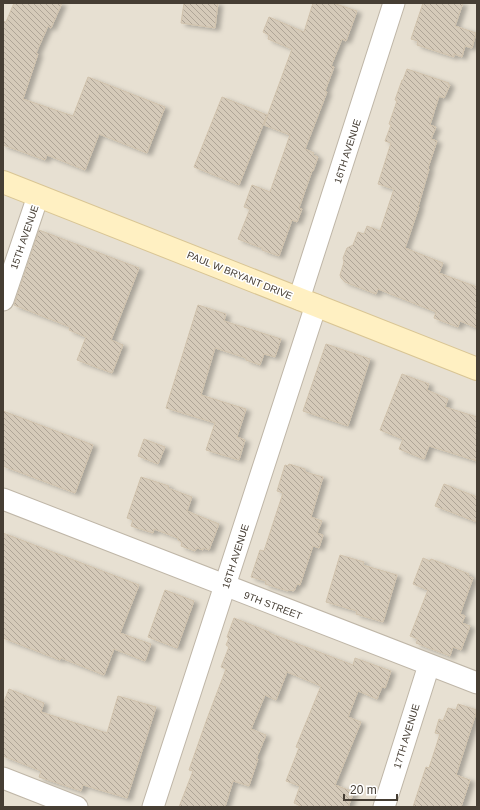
<svg xmlns="http://www.w3.org/2000/svg" width="480" height="810" font-family="Arial,sans-serif">
	<style>
		.residential { fill: #e7e0d2 }
		.building { fill: url(#building-back-hatch); stroke: #d0c2ac; filter: url(#shadow) }
		.lines { fill: none; stroke-linecap: round; stroke-linejoin: round }
		.street-casing { stroke: #bfb6a7; stroke-width: 23 }
		.secondary-casing { stroke: #d9c594; stroke-width: 24 }
		.street { stroke: #fff; stroke-width: 21 }
		.secondary { stroke: #fff0c2; stroke-width: 22 }
		.labels { text-anchor: middle; stroke-width: 3; stroke-linejoin: round; paint-order: stroke }
		.street-label { font-size: 10px; fill: #463e34; stroke: #fff }
	</style>
	<defs>
		<pattern id="building-back-hatch" width="6" height="6" patternUnits="userSpaceOnUse"><rect width="6" height="6" fill="#d5cab9"/><path d="M-1 5l2 2M0 0l6 6M5-1l2 2" fill="none" stroke="#afa597"/></pattern>
		<filter id="shadow"><feDropShadow dx="4.5" dy="2.5" stdDeviation="2" flood-color="#0004"/></filter>
	</defs>
	<rect width="100%" height="100%" fill="#f3eee4"/>
	<!-- residential -->
	<rect class="residential" x="3" y="3" width="474" height="804"/>
	<!-- building -->
	<g class="building">
		<path d="M14,3H62L51,28L48,26L36,53L38,54L23,99L73,116L88,77L165,107L147,153L99,134L85,170L47,155L45,160L3,145V21L6,22Z"/>
		<path d="M184,3H218L215,28L181,23Z"/>
		<path d="M313,3H333L357,11L346,41L342,39L331,66L334,67L325,91L327,92L305,149L314,153L313,155L318,157L313,171H312L299,208L302,209L297,222L292,220L279,256L262,250V248L238,239L250,209L244,207L252,185L270,192L290,135L264,125L292,49L268,39L269,35L263,32L269,17L304,32Z"/>
		<path d="M423,3H463L455,26L476,33L472,48L465,46L462,57L454,54V57L417,45L418,41L411,39Z"/>
		<path d="M407,69L449,83L448,84L450,85L444,98L439,96L430,125L436,127L431,139L437,141L428,168L429,169L418,207H419L405,248L443,263L439,273L477,287V328L460,321L458,327L434,318L436,312L378,289L376,294L345,282L341,278L340,275L344,262L343,258L347,248L353,245L358,232L364,234L367,226L380,231L394,189L378,184L391,143L385,141L391,125L389,124L397,101L395,100L402,80H403Z"/>
		<path d="M222,97L267,115L239,185L194,167Z"/>
		<path d="M39,230L139,268L111,340L123,345L112,373L77,360L86,337L69,330L70,327L14,305Z"/>
		<path d="M198,305L226,314L224,321L281,339L275,357L264,354L260,365L246,360V358L215,348L201,395L246,409L237,437L245,440L239,460L206,450L215,423L166,408Z"/>
		<path d="M326,344L370,359L348,426L303,411Z"/>
		<path d="M402,374L429,384L427,390L448,399L445,407L477,417V461L429,446L424,459L399,449L403,439L380,430Z"/>
		<path d="M3,411L93,445L75,493L3,466Z"/>
		<path d="M144,439L165,447L158,464L138,456Z"/>
		<path d="M289,464L305,469V472L323,477L311,517L322,521L317,533L323,535L319,548L313,546L300,585L297,584L294,591L289,590L288,591L265,584L266,581L251,577L260,550L264,551L283,493L277,491L285,465L288,466Z"/>
		<path d="M141,477L169,486L168,488L192,497L187,511L219,524L209,550L203,548V550L197,548L195,551L181,546L182,542L178,540V538L154,529L153,533L131,526L133,520L127,518Z"/>
		<path d="M444,484L477,497V522L435,506Z"/>
		<path d="M3,533L139,585L120,633L151,644L145,661L114,649L104,675L61,658L60,660L3,638Z"/>
		<path d="M340,555L364,562L363,565L397,575L383,622L356,614L357,611L326,602Z"/>
		<path d="M423,558L430,561L431,559L469,574L468,576L473,578L460,614L465,616L462,623L470,626L461,650L453,647L450,656L416,643L418,639L410,636L428,590L413,584Z"/>
		<path d="M165,590L194,601L177,648L148,637Z"/>
		<path d="M234,618L269,632V633L353,665L355,658L391,671L385,688L382,687L377,699L358,691L348,717L361,722L335,785L354,792L348,807H303L294,803L300,786L286,781L299,748L296,747L321,686L287,672L276,700L265,695L251,729L266,735L256,759H258L249,786L233,781L225,807H179L193,771L189,770L207,719L226,669L221,667L229,647L226,645L229,638L227,637Z"/>
		<path d="M9,689L44,703L41,712L107,733L118,696L156,707L127,798L83,785L81,791L39,777L41,771L3,756V704Z"/>
		<path d="M458,704L477,710L456,775L470,780L461,807H413L426,767L429,768L440,734L435,733L439,719L443,721L448,708L456,710Z"/>
	</g>
	<g class="lines">
		<defs>
			<g id="street">
				<path d="M299,299L394,3"/>
				<path d="M3,300L38,196"/>
				<path d="M3,499L477,683"/>
				<path d="M3,778L77,807"/>
				<path d="M153,807L316,305"/>
				<path d="M384,807L429,665"/>
			</g>
			<path id="secondary" d="M3,182L477,369"/>
		</defs>
		<!-- street casing -->
		<use href="#street" class="street-casing"/>
		<!-- secondary casing -->
		<use href="#secondary" class="secondary-casing"/>
		<!-- street -->
		<use href="#street" class="street"/>
		<!-- secondary -->
		<use href="#secondary" class="secondary"/>
	</g>
	<g class="labels">
		<!-- street labels -->
		<g class="street-label">
			<text transform="translate(347 151) rotate(-72)" y="4">16TH AVENUE</text>
			<text transform="translate(24 237) rotate(-71)" y="4">15TH AVENUE</text>
			<text transform="translate(240 275) rotate(22)" y="4">PAUL W BRYANT DRIVE</text>
			<text transform="translate(235 556) rotate(-72)" y="4">16TH AVENUE</text>
			<text transform="translate(273 605) rotate(21)" y="4">9TH STREET</text>
			<text transform="translate(406 736) rotate(-73)" y="4">17TH AVENUE</text>
		</g>
	</g>
	<!-- border -->
	<rect width="480" height="810" fill="none" stroke="#463e34" stroke-width="8"/>
	<!-- scale -->
	<path d="M344 794v6h53v-6" fill="none" stroke="#463e34" stroke-width="2"/>
	<text x="350" y="794" font-size="12" fill="#463e34" stroke="#ffffff" stroke-width="3" paint-order="stroke">20 m</text>
</svg>
